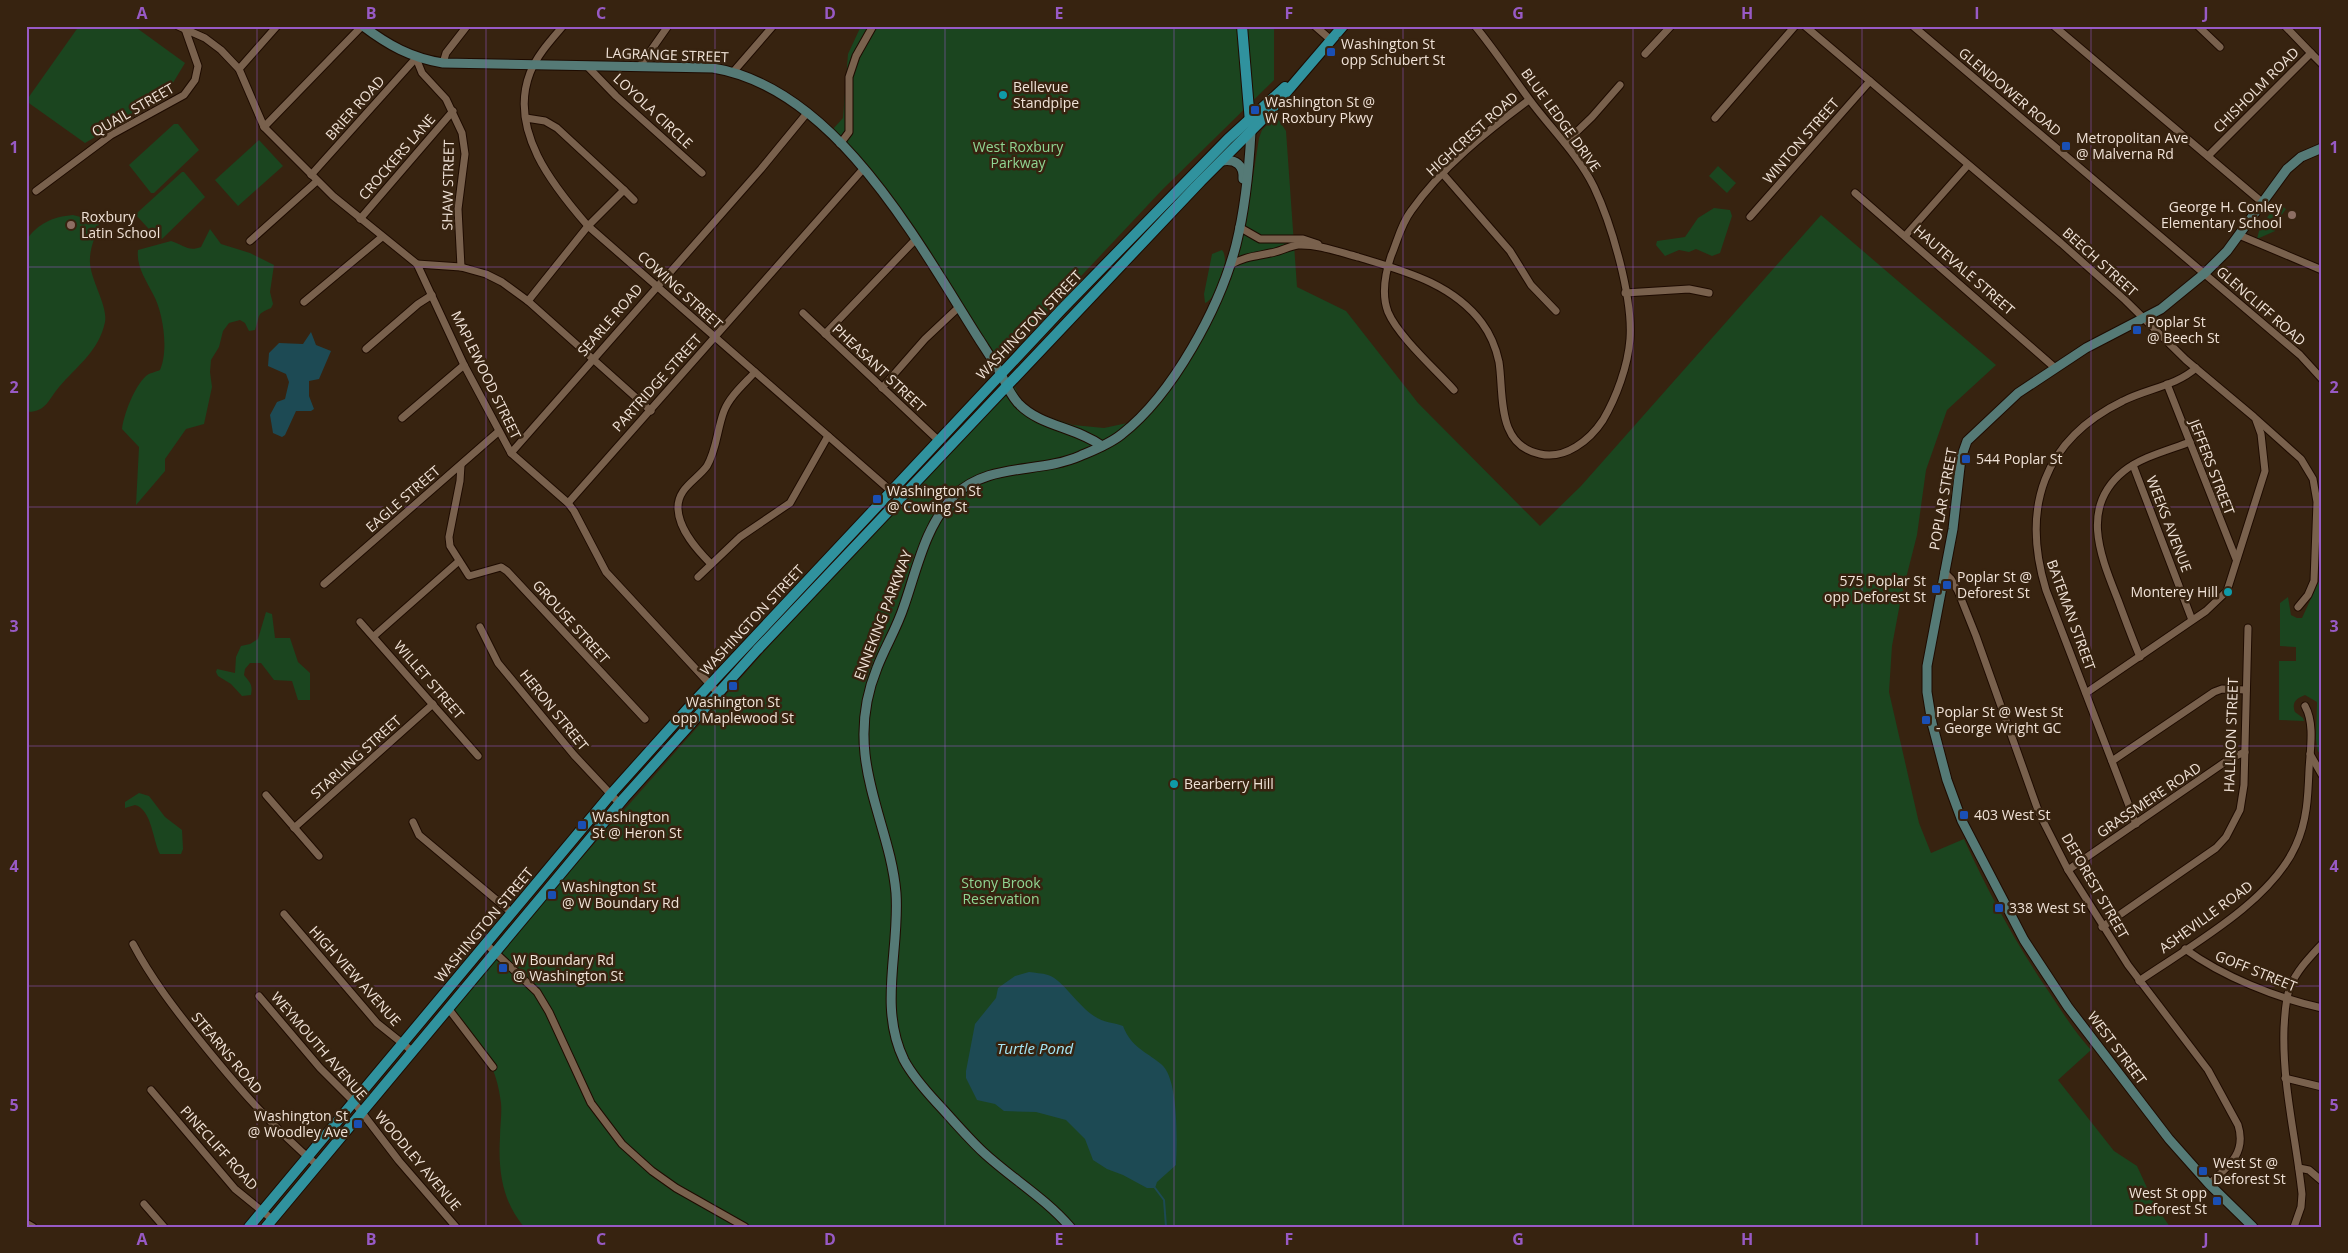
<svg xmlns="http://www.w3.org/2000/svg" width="2348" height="1253" font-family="'Open Sans',sans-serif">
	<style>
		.green { fill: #1b451f }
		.water { fill: #1d4a54 }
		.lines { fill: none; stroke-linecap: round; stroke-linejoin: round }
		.stream { stroke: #1d4a54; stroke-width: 2 }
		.street-casing { stroke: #1e0b00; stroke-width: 9 }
		.secondary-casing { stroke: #1e0b00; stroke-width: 11 }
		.primary-casing { stroke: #1e0b00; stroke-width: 12 }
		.street { stroke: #79614d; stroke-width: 7 }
		.secondary { stroke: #557a76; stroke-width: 9 }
		.primary { stroke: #30929e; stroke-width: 10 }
		.grid { fill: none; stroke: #985ac5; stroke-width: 1; stroke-opacity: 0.55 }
		.transit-dot { fill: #1a4fb4; stroke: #372310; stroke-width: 2 }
		.culture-dot { fill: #0f9aa8; stroke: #372310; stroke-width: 2 }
		.education-dot { fill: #8d6e63; stroke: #372310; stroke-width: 2 }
		.labels { text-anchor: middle; stroke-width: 5; stroke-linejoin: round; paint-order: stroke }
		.poi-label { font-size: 14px; fill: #f0e2d7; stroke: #372310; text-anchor: start }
		.street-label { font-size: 14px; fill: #f0e2d7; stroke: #372310 }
		.park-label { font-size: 14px; fill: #90d693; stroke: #372310 }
		.water-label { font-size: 15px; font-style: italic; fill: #a4e6f6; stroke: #372310 }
		.neatline { fill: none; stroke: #985ac5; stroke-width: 2 }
		.grid-label { font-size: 16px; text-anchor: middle; font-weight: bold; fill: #985ac5 }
	</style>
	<rect width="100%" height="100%" fill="#372310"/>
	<!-- green -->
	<g class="green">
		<path d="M79,26H134L185,63L165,96L85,143L26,101Z"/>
		<path d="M861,26H1274V80L1162,190L1037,323L998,361L901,211L871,170L833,129L843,118L848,54Z"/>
		<path d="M1276,116L1286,131L1297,287L1346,311L1418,403L1540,526L1581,486L1821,215L1996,365L1947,410L1926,470L1917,535L1901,598L1892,646L1889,692L1919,823L1931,853L1964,839C1989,894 2015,942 2049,992C2062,1012 2075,1032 2091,1050L2058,1080L2114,1151L2137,1166L2155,1205L2170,1227H524C502,1201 498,1170 500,1137C500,1126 502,1114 501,1103C497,1065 477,1033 449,1008L769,646L981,419L1015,387L1019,397L1029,408L1043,415L1073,425L1104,428L1132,422L1156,395L1204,325L1236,237L1246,223L1259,138L1262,130Z"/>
		<path d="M174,124H178L199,150L154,193H151L129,165Z"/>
		<path d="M259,140L283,166L238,206L215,180Z"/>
		<path d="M1718,166L1736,183L1727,193L1709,176Z"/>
		<path d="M182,172H184L205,197L162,239H158L136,215L137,213Z"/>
		<path d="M2278,203L2286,209L2274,225L2275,231L2257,239L2260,227Z"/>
		<path d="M1714,208L1730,210L1732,216L1720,253L1712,256L1696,249L1689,252L1679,250L1665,256L1656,245L1657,241L1685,237L1698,218Z"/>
		<path d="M73,215L100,222C96,235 89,249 90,263C91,281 108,306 105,322C99,351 77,366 59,387C48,400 47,411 28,412L26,411V240C39,223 52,217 73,215Z"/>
		<path d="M210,229L221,244L250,253L274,265L270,292L273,304L271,308C255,315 261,314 255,330L249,331L245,323L240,320L229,323L223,331L219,347L211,360L210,372L212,387L204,424L186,429L165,459V471L136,505L139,447L122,429C124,414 134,387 146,376C149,373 156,372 160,370C169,350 163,312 153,294C146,280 136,266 138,250L171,241C184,245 188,252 201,247Z"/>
		<path d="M1222,250C1231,260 1217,298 1205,303L1204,294L1212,254Z"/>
		<path d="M2322,551V751L2318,752L2316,739L2317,702L2305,695C2297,698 2291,702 2295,712L2303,718L2304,721L2279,720V661H2296V647L2280,646V603L2288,597L2291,615L2297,618H2302L2320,579Z"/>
		<path d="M266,612L272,614L275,638H290L298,662L310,673V700H298L292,681L274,680L261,663H250L245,669L244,675C250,683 253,684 251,695L242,696L231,684L218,676L216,672L217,669L235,673L236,657L241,646L250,644L258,639Z"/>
		<path d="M139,793L149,796L165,817L182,830L183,849L181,854H160C153,842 152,809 135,805L125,808V802Z"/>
	</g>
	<!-- water -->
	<g class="water">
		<path d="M311,332L316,345L331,351L319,379L309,381V396L314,409L311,411H296L285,435L282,437L273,433L270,415L277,402L285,399L289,382L286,374L268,366L269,353L279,343L303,344Z"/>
		<path d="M1029,972C1035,973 1042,973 1048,975C1062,979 1079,1007 1094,1016C1104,1023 1113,1022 1123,1026C1132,1048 1144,1050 1161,1064C1179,1078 1177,1142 1176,1165L1157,1182L1155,1188H1147L1123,1175L1107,1169L1093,1160L1085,1139L1066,1120L1036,1112L1004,1111L995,1104L977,1100L966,1078V1071L975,1024L996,998L998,988L1015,976Z"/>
	</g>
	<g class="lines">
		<!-- stream -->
		<path class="stream" d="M1155,1188L1164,1200L1166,1227"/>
		<defs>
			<g id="street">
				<path d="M178,26L205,38L221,50L239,69L264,127L333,196L417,264L464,365L511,453L568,503L574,511L606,572L718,693"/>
				<path d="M563,26C551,40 537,55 530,73C508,130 553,186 588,226L891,491"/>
				<path d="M1315,26L1331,40"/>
				<path d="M1805,26L2061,243L2125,300L2186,360L2254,417L2301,459L2313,479L2317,502L2314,581L2308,595L2298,607"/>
				<path d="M1913,26L2300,355L2322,379"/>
				<path d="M2054,26L2263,203"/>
				<path d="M2198,26L2220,47"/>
				<path d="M2285,26L2311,53"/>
				<path d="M1645,54L1671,26"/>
				<path d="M443,63L446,53L467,26"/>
				<path d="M640,66L668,26"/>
				<path d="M588,67L616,96L702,173"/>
				<path d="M239,69L277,26"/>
				<path d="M734,71L773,26"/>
				<path d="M526,118L545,121L557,128L624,190L588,226L528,301"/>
				<path d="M1715,118L1795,26"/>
				<path d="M264,127L362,26"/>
				<path d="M1565,143L1592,117L1620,85"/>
				<path d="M840,144L849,132V77L856,56L873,26"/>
				<path d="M2208,156L2311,53L2322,64"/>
				<path d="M1443,174L1510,251L1531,285L1556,311"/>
				<path d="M311,175L416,58L422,73L446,99L462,133L465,154L458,209L461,267"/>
				<path d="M624,190L634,200"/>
				<path d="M36,191L111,135L184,95L195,80L198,66L185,29"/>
				<path d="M1855,193L2054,367"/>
				<path d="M1750,217L1870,81"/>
				<path d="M360,219L453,111"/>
				<path d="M1239,227L1260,239H1303L1318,244"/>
				<path d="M1906,235L1968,165"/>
				<path d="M2239,235L2322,270"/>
				<path d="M250,241L317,181"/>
				<path d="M417,264L461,267L486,274L502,282L528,301L651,411"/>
				<path d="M1230,265C1245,256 1259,256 1275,252C1283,250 1290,246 1298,245C1318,244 1339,252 1358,257C1404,271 1452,283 1482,323C1491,335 1496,348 1499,362C1504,395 1496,445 1540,454C1565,460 1590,440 1603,420C1616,398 1628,366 1630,339C1633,298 1612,225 1594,187C1578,154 1550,128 1529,99C1511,75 1494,49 1475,26"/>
				<path d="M1625,293L1689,289L1709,293"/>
				<path d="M304,302L382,237"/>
				<path d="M803,313L939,441"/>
				<path d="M825,334L915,240"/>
				<path d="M366,349L418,304L432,295"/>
				<path d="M2167,384L2236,559"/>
				<path d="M882,388L925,339L959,307"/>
				<path d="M1454,390C1436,370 1398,336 1388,312C1381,294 1385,274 1391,256C1397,242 1401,224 1411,211C1441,168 1487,131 1529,100"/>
				<path d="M402,418L464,365"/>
				<path d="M511,453L761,169L807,113"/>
				<path d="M461,465L460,481L449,537L450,546L469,576L501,567L507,571L645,719"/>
				<path d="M2133,465L2192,620"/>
				<path d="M568,503L864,168"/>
				<path d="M711,564C697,550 679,530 678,509C677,488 697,480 707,466C717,449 717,429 724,411C730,396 744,384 755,372"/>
				<path d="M1944,572L1951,579L1958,591L1976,636L2039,813L2068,870L2128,965L2208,1070L2238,1125C2247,1153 2228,1167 2209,1184"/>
				<path d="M698,577L740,537L790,503L828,436"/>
				<path d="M324,584L498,432"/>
				<path d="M360,622L478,756"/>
				<path d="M480,627L498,663L574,755L619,803"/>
				<path d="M374,636L459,561"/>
				<path d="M2140,657C2132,638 2125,619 2118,600C2101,557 2079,507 2124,471C2141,457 2169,450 2190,442"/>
				<path d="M2086,693L2206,611L2227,591L2265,471L2261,434L2256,420"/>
				<path d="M2310,754L2322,775"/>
				<path d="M2112,761L2214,692L2222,689L2246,690"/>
				<path d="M266,795L319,856"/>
				<path d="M413,822L419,835L512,913"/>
				<path d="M2136,824L2046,590C2021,508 2043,440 2123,401C2146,389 2176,386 2196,368"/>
				<path d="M294,828L433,704"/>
				<path d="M2068,870L2231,758L2245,752"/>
				<path d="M284,914L377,1023L412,1051"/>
				<path d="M2102,927L2216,848L2226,837L2240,810L2244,785L2248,628"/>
				<path d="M485,943L537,992L549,1012L591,1103L622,1144L652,1171L676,1188L745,1227"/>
				<path d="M133,944C151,978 174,1008 198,1038C235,1084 272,1127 317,1165"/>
				<path d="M2185,949C2222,976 2276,998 2322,1008"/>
				<path d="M2139,981C2190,946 2271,902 2296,845C2307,821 2308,796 2309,770C2310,750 2315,724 2305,706"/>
				<path d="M259,996L320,1068L353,1101L399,1161L456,1227"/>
				<path d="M448,1008L493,1067"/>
				<path d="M2285,1078L2322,1087"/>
				<path d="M151,1090L235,1189L272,1219"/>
				<path d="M2299,1168L2309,1170L2322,1181"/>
				<path d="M144,1204L164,1227"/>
				<path d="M26,1223L33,1227"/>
				<path d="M2294,1227L2301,1207L2302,1194C2296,1138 2282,1084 2284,1028C2285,1014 2285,1000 2290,987C2297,970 2310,957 2322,944"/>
			</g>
			<g id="secondary">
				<path d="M363,26C388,45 411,58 443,63L713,68C836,88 918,243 979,339C986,350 994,362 1001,374C1006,385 1010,394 1018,403C1041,427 1074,426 1102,446"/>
				<path d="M1222,161C1236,159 1244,165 1243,179"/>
				<path d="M1070,1227C1045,1198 1011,1178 983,1152C967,1137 952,1119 937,1103C925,1090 912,1075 904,1060C878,1007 900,949 896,893C892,845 870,802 865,754C862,726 866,695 877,668C885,647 897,628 904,606C917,569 925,526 954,496C988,462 1039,474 1080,456C1094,450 1110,444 1122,434C1173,394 1220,307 1236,245C1245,209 1249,169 1251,132"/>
				<path d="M2253,1227L2209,1184L2169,1139L2068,1007L2024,940L1962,821L1947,780L1932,723L1927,692V666L1953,529L1961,458L1967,441L2018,393L2086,348L2161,309L2205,273L2227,251L2287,169L2301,157L2322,148"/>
			</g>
			<g id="primary">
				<path d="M1242,26L1250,122"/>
				<path d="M249,1227L611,794L690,706L1062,309L1228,139L1285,87"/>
				<path d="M266,1227L624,798L757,650L1201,181L1266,116L1343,26"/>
			</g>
		</defs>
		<!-- street casing -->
		<use href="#street" class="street-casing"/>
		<!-- secondary casing -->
		<use href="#secondary" class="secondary-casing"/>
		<!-- primary casing -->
		<use href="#primary" class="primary-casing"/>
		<!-- street -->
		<use href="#street" class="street"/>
		<!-- secondary -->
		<use href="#secondary" class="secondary"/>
		<!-- primary -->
		<use href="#primary" class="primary"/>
	</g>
	<!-- grid -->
	<path class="grid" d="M257,26V1227M486,26V1227M715,26V1227M945,26V1227M1174,26V1227M1403,26V1227M1633,26V1227M1862,26V1227M2091,26V1227M26,267H2322M26,507H2322M26,746H2322M26,986H2322"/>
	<!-- markers -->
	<g class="transit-dot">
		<rect x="1326" y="47" width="10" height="10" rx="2.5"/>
		<rect x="1250" y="105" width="10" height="10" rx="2.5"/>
		<rect x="2061" y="141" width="10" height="10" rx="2.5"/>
		<rect x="2132" y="325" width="10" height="10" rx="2.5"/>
		<rect x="1961" y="454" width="10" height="10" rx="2.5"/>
		<rect x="872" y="494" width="10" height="10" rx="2.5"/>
		<rect x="1942" y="580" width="10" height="10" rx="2.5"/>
		<rect x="1931" y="584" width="10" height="10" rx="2.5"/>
		<rect x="728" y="681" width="10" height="10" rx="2.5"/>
		<rect x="1921" y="715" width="10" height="10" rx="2.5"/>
		<rect x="1959" y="810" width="10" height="10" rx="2.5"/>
		<rect x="577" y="820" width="10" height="10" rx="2.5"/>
		<rect x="547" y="890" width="10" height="10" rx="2.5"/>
		<rect x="1994" y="903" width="10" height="10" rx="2.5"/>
		<rect x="498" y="963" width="10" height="10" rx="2.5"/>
		<rect x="353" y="1119" width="10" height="10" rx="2.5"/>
		<rect x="2198" y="1166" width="10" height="10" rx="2.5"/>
		<rect x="2212" y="1196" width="10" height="10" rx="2.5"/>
	</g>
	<g class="culture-dot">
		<circle cx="1003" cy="95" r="5"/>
		<circle cx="2228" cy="592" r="5"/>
		<circle cx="1174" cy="784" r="5"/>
	</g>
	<g class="education-dot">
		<circle cx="2292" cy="215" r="5"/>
		<circle cx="71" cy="225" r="5"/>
	</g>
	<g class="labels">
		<!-- poi labels -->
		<g class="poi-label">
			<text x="1341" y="49">Washington St<tspan x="1341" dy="16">opp Schubert St</tspan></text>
			<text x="1013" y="92">Bellevue<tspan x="1013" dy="16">Standpipe</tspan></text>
			<text x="1265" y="107">Washington St @<tspan x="1265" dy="16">W Roxbury Pkwy</tspan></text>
			<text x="2076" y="143">Metropolitan Ave<tspan x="2076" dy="16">@ Malverna Rd</tspan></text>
			<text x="2282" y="212" text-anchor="end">George H. Conley<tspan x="2282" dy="16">Elementary School</tspan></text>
			<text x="81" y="222">Roxbury<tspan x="81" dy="16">Latin School</tspan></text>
			<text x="2147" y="327">Poplar St<tspan x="2147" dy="16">@ Beech St</tspan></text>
			<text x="1976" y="464">544 Poplar St</text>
			<text x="887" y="496">Washington St<tspan x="887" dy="16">@ Cowing St</tspan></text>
			<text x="1957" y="582">Poplar St @<tspan x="1957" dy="16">Deforest St</tspan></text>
			<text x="1926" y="586" text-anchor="end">575 Poplar St<tspan x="1926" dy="16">opp Deforest St</tspan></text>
			<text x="2218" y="597" text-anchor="end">Monterey Hill</text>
			<text x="733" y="707" text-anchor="middle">Washington St<tspan x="733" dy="16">opp Maplewood St</tspan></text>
			<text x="1936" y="717">Poplar St @ West St<tspan x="1936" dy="16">- George Wright GC</tspan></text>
			<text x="1184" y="789">Bearberry Hill</text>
			<text x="1974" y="820">403 West St</text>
			<text x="592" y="822">Washington<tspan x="592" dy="16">St @ Heron St</tspan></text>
			<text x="562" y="892">Washington St<tspan x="562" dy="16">@ W Boundary Rd</tspan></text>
			<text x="2009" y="913">338 West St</text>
			<text x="513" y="965">W Boundary Rd<tspan x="513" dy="16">@ Washington St</tspan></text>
			<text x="348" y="1121" text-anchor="end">Washington St<tspan x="348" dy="16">@ Woodley Ave</tspan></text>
			<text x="2213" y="1168">West St @<tspan x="2213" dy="16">Deforest St</tspan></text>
			<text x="2207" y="1198" text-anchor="end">West St opp<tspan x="2207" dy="16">Deforest St</tspan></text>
		</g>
		<!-- street labels -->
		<g class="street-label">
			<text transform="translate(667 55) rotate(2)" y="5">LAGRANGE STREET</text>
			<text transform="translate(2256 90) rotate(-45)" y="5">CHISHOLM ROAD</text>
			<text transform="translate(2010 92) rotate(40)" y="5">GLENDOWER ROAD</text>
			<text transform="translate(355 108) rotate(-48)" y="5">BRIER ROAD</text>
			<text transform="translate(133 110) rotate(-30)" y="5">QUAIL STREET</text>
			<text transform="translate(653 111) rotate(43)" y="5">LOYOLA CIRCLE</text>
			<text transform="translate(1561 120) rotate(54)" y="5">BLUE LEDGE DRIVE</text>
			<text transform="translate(1472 134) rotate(-42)" y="5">HIGHCREST ROAD</text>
			<text transform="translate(1801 141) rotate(-49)" y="5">WINTON STREET</text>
			<text transform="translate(397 157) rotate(-49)" y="5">CROCKERS LANE</text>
			<text transform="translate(448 185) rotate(-89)" y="5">SHAW STREET</text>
			<text transform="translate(2100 262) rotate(42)" y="5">BEECH STREET</text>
			<text transform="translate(1964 270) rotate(41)" y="5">HAUTEVALE STREET</text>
			<text transform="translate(680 290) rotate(42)" y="5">COWING STREET</text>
			<text transform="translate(2261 306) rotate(41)" y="5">GLENCLIFF ROAD</text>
			<text transform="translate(610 320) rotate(-49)" y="5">SEARLE ROAD</text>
			<text transform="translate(1029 325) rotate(-46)" y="5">WASHINGTON STREET</text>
			<text transform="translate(879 368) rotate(43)" y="5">PHEASANT STREET</text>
			<text transform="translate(486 375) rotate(64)" y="5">MAPLEWOOD STREET</text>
			<text transform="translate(657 383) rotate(-48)" y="5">PARTRIDGE STREET</text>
			<text transform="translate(2212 467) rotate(69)" y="5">JEFFERS STREET</text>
			<text transform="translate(403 499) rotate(-41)" y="5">EAGLE STREET</text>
			<text transform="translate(1943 499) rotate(-80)" y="5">POPLAR STREET</text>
			<text transform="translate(2169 524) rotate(69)" y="5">WEEKS AVENUE</text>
			<text transform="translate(883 615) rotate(-69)" y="5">ENNEKING PARKWAY</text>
			<text transform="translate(2071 615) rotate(70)" y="5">BATEMAN STREET</text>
			<text transform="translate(752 620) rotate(-47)" y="5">WASHINGTON STREET</text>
			<text transform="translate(571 622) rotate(48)" y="5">GROUSE STREET</text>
			<text transform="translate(429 680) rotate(49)" y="5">WILLET STREET</text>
			<text transform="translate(554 710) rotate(51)" y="5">HERON STREET</text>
			<text transform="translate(2231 735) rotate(-88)" y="5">HALLRON STREET</text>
			<text transform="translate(356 757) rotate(-42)" y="5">STARLING STREET</text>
			<text transform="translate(2149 800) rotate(-34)" y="5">GRASSMERE ROAD</text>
			<text transform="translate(2095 886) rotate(60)" y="5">DEFOREST STREET</text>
			<text transform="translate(2206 917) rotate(-36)" y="5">ASHEVILLE ROAD</text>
			<text transform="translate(484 925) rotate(-50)" y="5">WASHINGTON STREET</text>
			<text transform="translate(2256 971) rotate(22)" y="5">GOFF STREET</text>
			<text transform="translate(355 976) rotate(48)" y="5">HIGH VIEW AVENUE</text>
			<text transform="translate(319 1046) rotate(49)" y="5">WEYMOUTH AVENUE</text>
			<text transform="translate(2117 1048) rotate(53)" y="5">WEST STREET</text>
			<text transform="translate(227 1053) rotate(50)" y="5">STEARNS ROAD</text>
			<text transform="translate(219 1148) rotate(48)" y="5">PINECLIFF ROAD</text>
			<text transform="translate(418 1161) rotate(50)" y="5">WOODLEY AVENUE</text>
		</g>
		<!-- park labels -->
		<g class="park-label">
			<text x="1018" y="152">West Roxbury<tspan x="1018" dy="16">Parkway</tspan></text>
			<text x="1001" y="888">Stony Brook<tspan x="1001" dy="16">Reservation</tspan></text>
		</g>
		<!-- water labels -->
		<g class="water-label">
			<text x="1035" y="1054">Turtle Pond</text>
		</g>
	</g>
	<!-- border -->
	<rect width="2348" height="1253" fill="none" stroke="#372310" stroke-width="55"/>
	<rect x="28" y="28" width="2292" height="1198" class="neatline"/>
	<g class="grid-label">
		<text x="142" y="19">A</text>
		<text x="371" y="19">B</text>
		<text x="601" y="19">C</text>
		<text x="830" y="19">D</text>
		<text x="1059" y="19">E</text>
		<text x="1289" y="19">F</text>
		<text x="1518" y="19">G</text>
		<text x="1747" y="19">H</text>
		<text x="1977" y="19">I</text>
		<text x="2206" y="19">J</text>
		<text x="14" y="153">1</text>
		<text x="2334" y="153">1</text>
		<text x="14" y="393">2</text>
		<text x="2334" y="393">2</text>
		<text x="14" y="632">3</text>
		<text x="2334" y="632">3</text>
		<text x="14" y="872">4</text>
		<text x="2334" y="872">4</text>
		<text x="14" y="1111">5</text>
		<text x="2334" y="1111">5</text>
		<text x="142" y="1245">A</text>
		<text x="371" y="1245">B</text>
		<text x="601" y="1245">C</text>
		<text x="830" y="1245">D</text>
		<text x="1059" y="1245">E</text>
		<text x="1289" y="1245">F</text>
		<text x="1518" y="1245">G</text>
		<text x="1747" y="1245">H</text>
		<text x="1977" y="1245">I</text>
		<text x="2206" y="1245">J</text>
	</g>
</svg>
